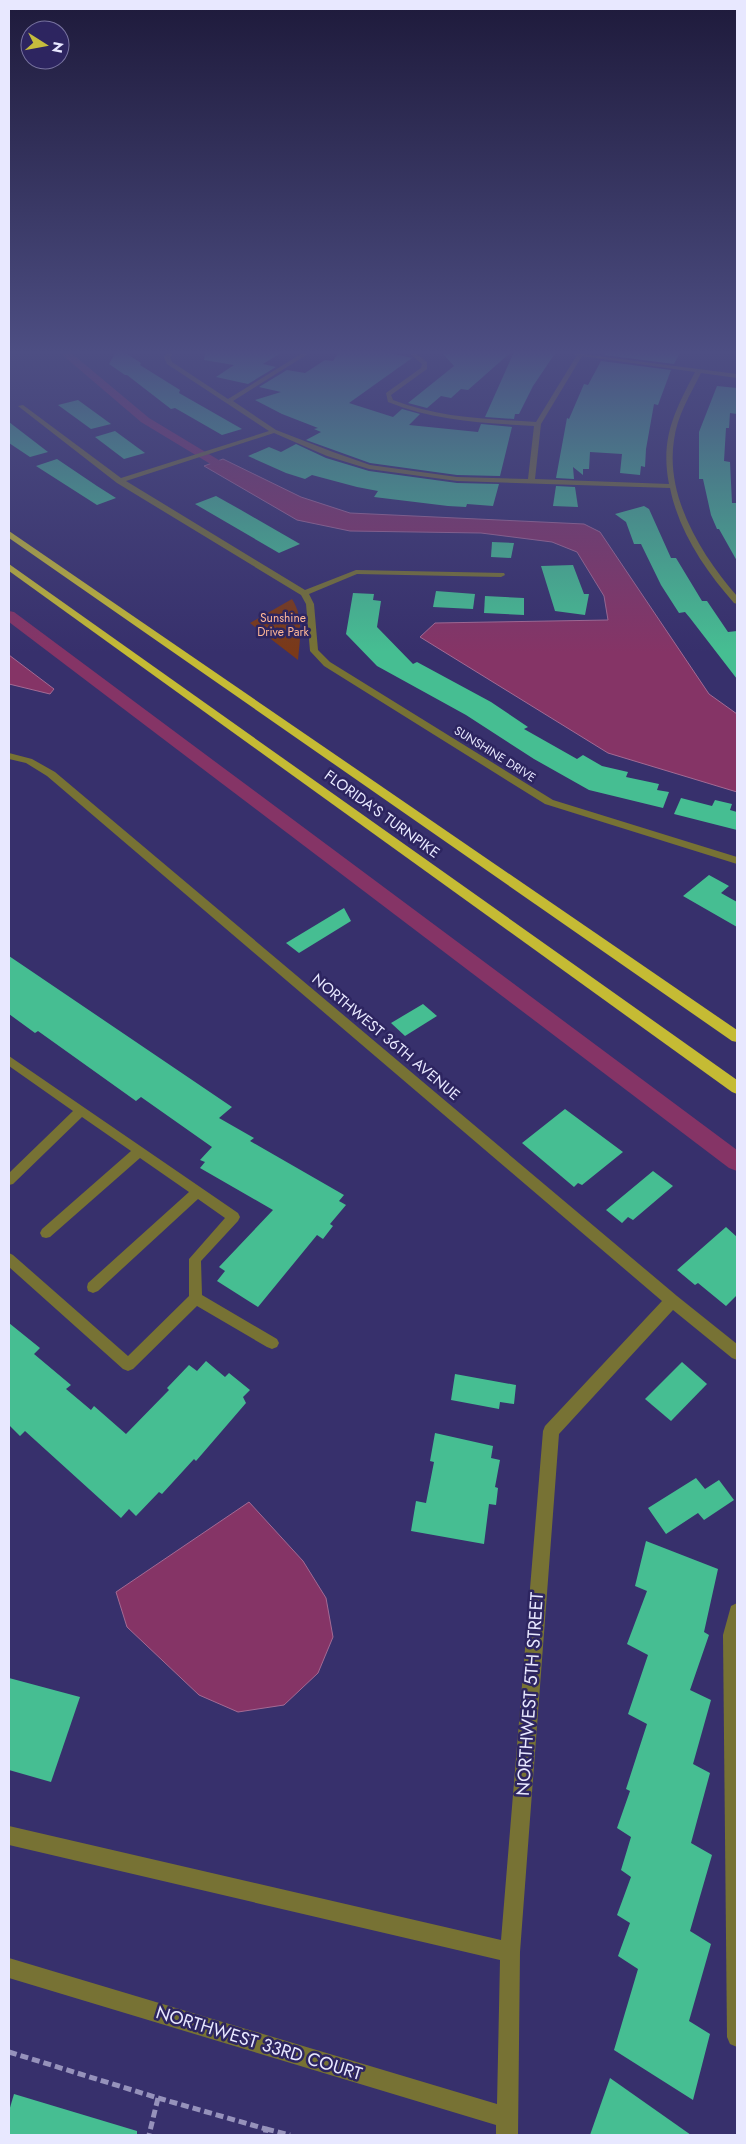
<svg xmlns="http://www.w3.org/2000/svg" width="746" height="2144" font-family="Jost,sans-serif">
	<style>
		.green { fill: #7a3918 }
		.water { fill: #853466; stroke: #a36a94 }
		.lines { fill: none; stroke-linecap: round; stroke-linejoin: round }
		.canal { fill: #853466; fill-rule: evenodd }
		.building { fill: #46be92 }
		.path { stroke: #9692bb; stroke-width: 5; stroke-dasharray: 8 4; stroke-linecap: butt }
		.service { fill: #777234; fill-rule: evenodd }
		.minor { fill: #777234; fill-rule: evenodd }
		.motorway { fill: #c5bb34; fill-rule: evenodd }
		.labels { text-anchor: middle; stroke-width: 5; stroke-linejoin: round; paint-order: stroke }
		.far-park-label { font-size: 12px; fill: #feb797; stroke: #2d2560 }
		.far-street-label { font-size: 12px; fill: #e8e8ff; stroke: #2d2560 }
		.street-label { font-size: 15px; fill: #e8e8ff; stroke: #2d2560 }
		.near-street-label { font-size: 18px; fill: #e8e8ff; stroke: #2d2560 }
	</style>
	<rect width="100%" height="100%" fill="#37306c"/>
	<!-- green -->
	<path class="green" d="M292,599C304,618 300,638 298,660L250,623Z"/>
	<!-- water -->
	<g class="water">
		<path d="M223,459L301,497L350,513L584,524L600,532L709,694L737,714V792L608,753L420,637L435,623L608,620L604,596L577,552L552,542L481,533L350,531L297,520L204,466Z"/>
		<path d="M9,655L54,689L50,694L9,684Z"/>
		<path d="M249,1502L303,1561L326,1598L333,1637L318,1673L284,1705L238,1712L199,1695L127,1627L116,1592Z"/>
	</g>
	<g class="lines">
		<!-- canal -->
		<g class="canal">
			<path d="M59,352H70L149,418L247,477L245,480H237L141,422Z"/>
			<path d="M9,611L14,612L737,1150V1171L729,1168L9,622Z"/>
		</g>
	</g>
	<!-- building -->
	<g class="building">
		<path d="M116,352H124L141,363L140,365L180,390L179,393L242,429L222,435L175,408L171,409L127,375H125L109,364Z"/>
		<path d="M205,352H282L263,364L276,367L248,384L216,377L234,365L204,360Z"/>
		<path d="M339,352H385L412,358L349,403L393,417L402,409L420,414L409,425L478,432L481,424L512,427L500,476L457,475L370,463L306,440L321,432L314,429L318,428L282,414L255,400L281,392L259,387L287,370L305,373L325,360L333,361Z"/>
		<path d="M462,352H511L468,390L461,389L451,398L441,396L427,408L408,403L454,366L443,354Z"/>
		<path d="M514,352H556L533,386L519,414H515L514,419L485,417Z"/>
		<path d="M606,352H680L674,364L604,355Z"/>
		<path d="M601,361L671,370L658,405L654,404L646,449L645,467L641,466L640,475L620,473L622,454L590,452L589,469H583V475L573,467L574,479L556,478L567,418L569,419L584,384L588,385Z"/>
		<path d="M717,386L737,388V414L730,413L729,428H726L724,461L730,462L732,503H737V561L719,529H717L711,515L703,479H699V432Z"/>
		<path d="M78,400L111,424L91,429L58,405Z"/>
		<path d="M9,422L48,452L30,457L9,443Z"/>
		<path d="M115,431L145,453L124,459L95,437Z"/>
		<path d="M296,444L326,458L369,471L457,483L499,484L493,506L467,504L466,507L448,506L374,497L378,491L357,487L312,475L305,479L286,473L248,456L269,447L281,452Z"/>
		<path d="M57,459L97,486L116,498L97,505L36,466Z"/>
		<path d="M556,486L575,487L578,507L553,506Z"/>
		<path d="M216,496L241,510L300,544L279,553L195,504Z"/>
		<path d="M644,506L649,509L671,558H676L702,601H707L728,632L737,631V679L690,618L685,612L679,613L661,585L641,544H634L626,522L615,514Z"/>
		<path d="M492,542L514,543L511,558L491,557Z"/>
		<path d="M573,565L584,594H589L585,615L555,611L541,566Z"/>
		<path d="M436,591L475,594L473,609L433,607Z"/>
		<path d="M353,593L374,594L373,600L381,601L377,627L413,664L417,662L491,702L528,727L524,729L577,759L583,755L602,766L628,772L626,777L659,784L657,790L669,792L663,808L589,790L534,759L466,715L377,666L346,634Z"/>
		<path d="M485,596L524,598V615L484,613Z"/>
		<path d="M681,798L712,806L715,800L732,804L730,810L737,812V830L674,814Z"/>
		<path d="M709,875L729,886L721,893L737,902V927L683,896Z"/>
		<path d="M344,908L351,921L299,953L286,943Z"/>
		<path d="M9,956L232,1107L219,1118L254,1138L250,1141L344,1195L339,1201L346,1205L330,1224L333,1226L323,1239L317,1235L258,1307L217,1281L225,1271L219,1267L273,1210L200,1168L205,1162L200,1160L212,1147L141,1097L136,1101L38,1031L35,1033L9,1014Z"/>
		<path d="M423,1004L437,1016L405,1036L391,1023Z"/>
		<path d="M565,1109L623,1152L582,1185L578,1183L574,1187L522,1143Z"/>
		<path d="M653,1171L673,1186L633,1220L628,1217L622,1223L606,1210Z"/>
		<path d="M726,1227L737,1237V1295L726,1306L698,1283L695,1285L677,1270Z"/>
		<path d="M9,1323L40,1348L34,1354L71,1385L66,1389L91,1410L94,1406L126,1434L169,1390L167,1388L189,1365L197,1371L206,1361L225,1377L229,1373L250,1390L243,1397L246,1403L196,1461L194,1459L162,1494L159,1492L136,1516L129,1509L121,1518L25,1431L20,1436L9,1425Z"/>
		<path d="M682,1362L707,1384L671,1421L645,1399Z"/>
		<path d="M455,1374L516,1385L514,1404L500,1402L499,1409L451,1400Z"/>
		<path d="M435,1433L493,1446L491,1458L500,1460L495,1487L498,1488L496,1505L489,1504L484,1544L411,1531L416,1501L426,1503L434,1462L430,1461Z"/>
		<path d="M696,1478L705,1489L719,1480L734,1500L704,1520L698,1513L666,1534L648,1508Z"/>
		<path d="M646,1541L718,1569L704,1632L709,1635L690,1690L711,1700L693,1764L710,1773L691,1843L712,1855L690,1931L711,1944L689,2021L710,2034L693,2100L614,2050L638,1969L618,1956L630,1923L617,1915L631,1877L621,1870L631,1837L617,1828L630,1791L626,1789L647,1724L628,1714L648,1655L627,1644L647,1591L635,1586Z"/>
		<path d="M9,1678L80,1697L51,1782L9,1770Z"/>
		<path d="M610,2078L691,2135H590Z"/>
		<path d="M14,2094L137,2131V2135H9V2111Z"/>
	</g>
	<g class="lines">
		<!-- path -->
		<g class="path">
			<path d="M9,2052L158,2098L149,2135"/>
			<path d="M158,2098L266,2129L265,2135"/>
			<path d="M266,2129L290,2135"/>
		</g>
		<!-- service -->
		<path class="service" d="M9,1056L238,1213L240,1217L238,1221L201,1261L202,1295L277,1339L279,1343L277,1347L272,1349L267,1347L197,1306L133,1369L128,1371L123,1369L9,1267V1253L13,1255L128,1356L189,1296V1259L225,1218L198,1199L98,1291L93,1293L88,1291L87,1287L88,1283L189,1192L140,1158L50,1237L46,1238L42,1237L40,1233L42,1229L131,1151L82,1117L13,1184L9,1185V1173L73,1111L9,1066Z"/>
		<!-- minor -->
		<g class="minor">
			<path d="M167,352H173L170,357L172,362L228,399L304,352H311L233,401L276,430L333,452L370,465L457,477L528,479L534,426C484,423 435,421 388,402L386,393L421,368L422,364L408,352H414L427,362V369L391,395L393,400C439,418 487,419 536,422L577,355L566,352L737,374V378L701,373C690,395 677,416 674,440C665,497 702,556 737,596V604L734,603C705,570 679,532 670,488L457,481L369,469L327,456L274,433L126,481L305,590L356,570L504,573L505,575L501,577L357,574L309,594L314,604L318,650L330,662L553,800L737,857V864L545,804L324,666L310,651L306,604L301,595L117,483L18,406L23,405L121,478L269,431L167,364L164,357ZM582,356L695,372C675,411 660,438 669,484L535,479L541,424Z"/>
			<path d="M9,753L32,759L55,772L677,1296L737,1344V1360L732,1358L673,1310L559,1434L520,1952L518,2135H496V2125L9,1978V1958L497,2104L500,1960L9,1845V1826L501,1940L543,1431L545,1426L662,1301L47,776L26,763L9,759Z"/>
			<path d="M737,1603V2047L730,2044L727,2037L723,1635L731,1606Z"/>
		</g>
		<!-- motorway -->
		<g class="motorway">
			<path d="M9,531L737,1030V1042L732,1041L9,538Z"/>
			<path d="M9,564L737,1080V1094L732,1092L9,571Z"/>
		</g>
	</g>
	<!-- sky -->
	<linearGradient id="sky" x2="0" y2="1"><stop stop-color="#1e1a3b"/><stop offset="0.54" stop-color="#4d4e83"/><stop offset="1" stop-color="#4d4e83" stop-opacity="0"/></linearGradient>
	<rect width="746" height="652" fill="url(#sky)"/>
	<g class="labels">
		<!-- far-park labels -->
		<g class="far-park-label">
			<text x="283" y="622">Sunshine<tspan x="283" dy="14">Drive Park</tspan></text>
		</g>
		<!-- far-street labels -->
		<g class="far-street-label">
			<text transform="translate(495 754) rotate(32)" y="4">SUNSHINE DRIVE</text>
		</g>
		<!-- street labels -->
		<g class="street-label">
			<text transform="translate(382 814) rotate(36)" y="5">FLORIDA'S TURNPIKE</text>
			<text transform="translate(386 1037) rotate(40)" y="5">NORTHWEST 36TH AVENUE</text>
		</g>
		<!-- near-street labels -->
		<g class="near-street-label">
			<text transform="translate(530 1694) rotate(-86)" y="6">NORTHWEST 5TH STREET</text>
			<text transform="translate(259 2043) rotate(17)" y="6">NORTHWEST 33RD COURT</text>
		</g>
	</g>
	<!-- border -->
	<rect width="746" height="2144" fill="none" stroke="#e8e8ff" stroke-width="20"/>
	<!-- north arrow -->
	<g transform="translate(45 45) rotate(101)"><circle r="24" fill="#2d2560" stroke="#7873a0"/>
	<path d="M0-4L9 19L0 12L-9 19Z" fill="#c5bc3d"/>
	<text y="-8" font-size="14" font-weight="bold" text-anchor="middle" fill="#e8e8ff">N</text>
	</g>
</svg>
